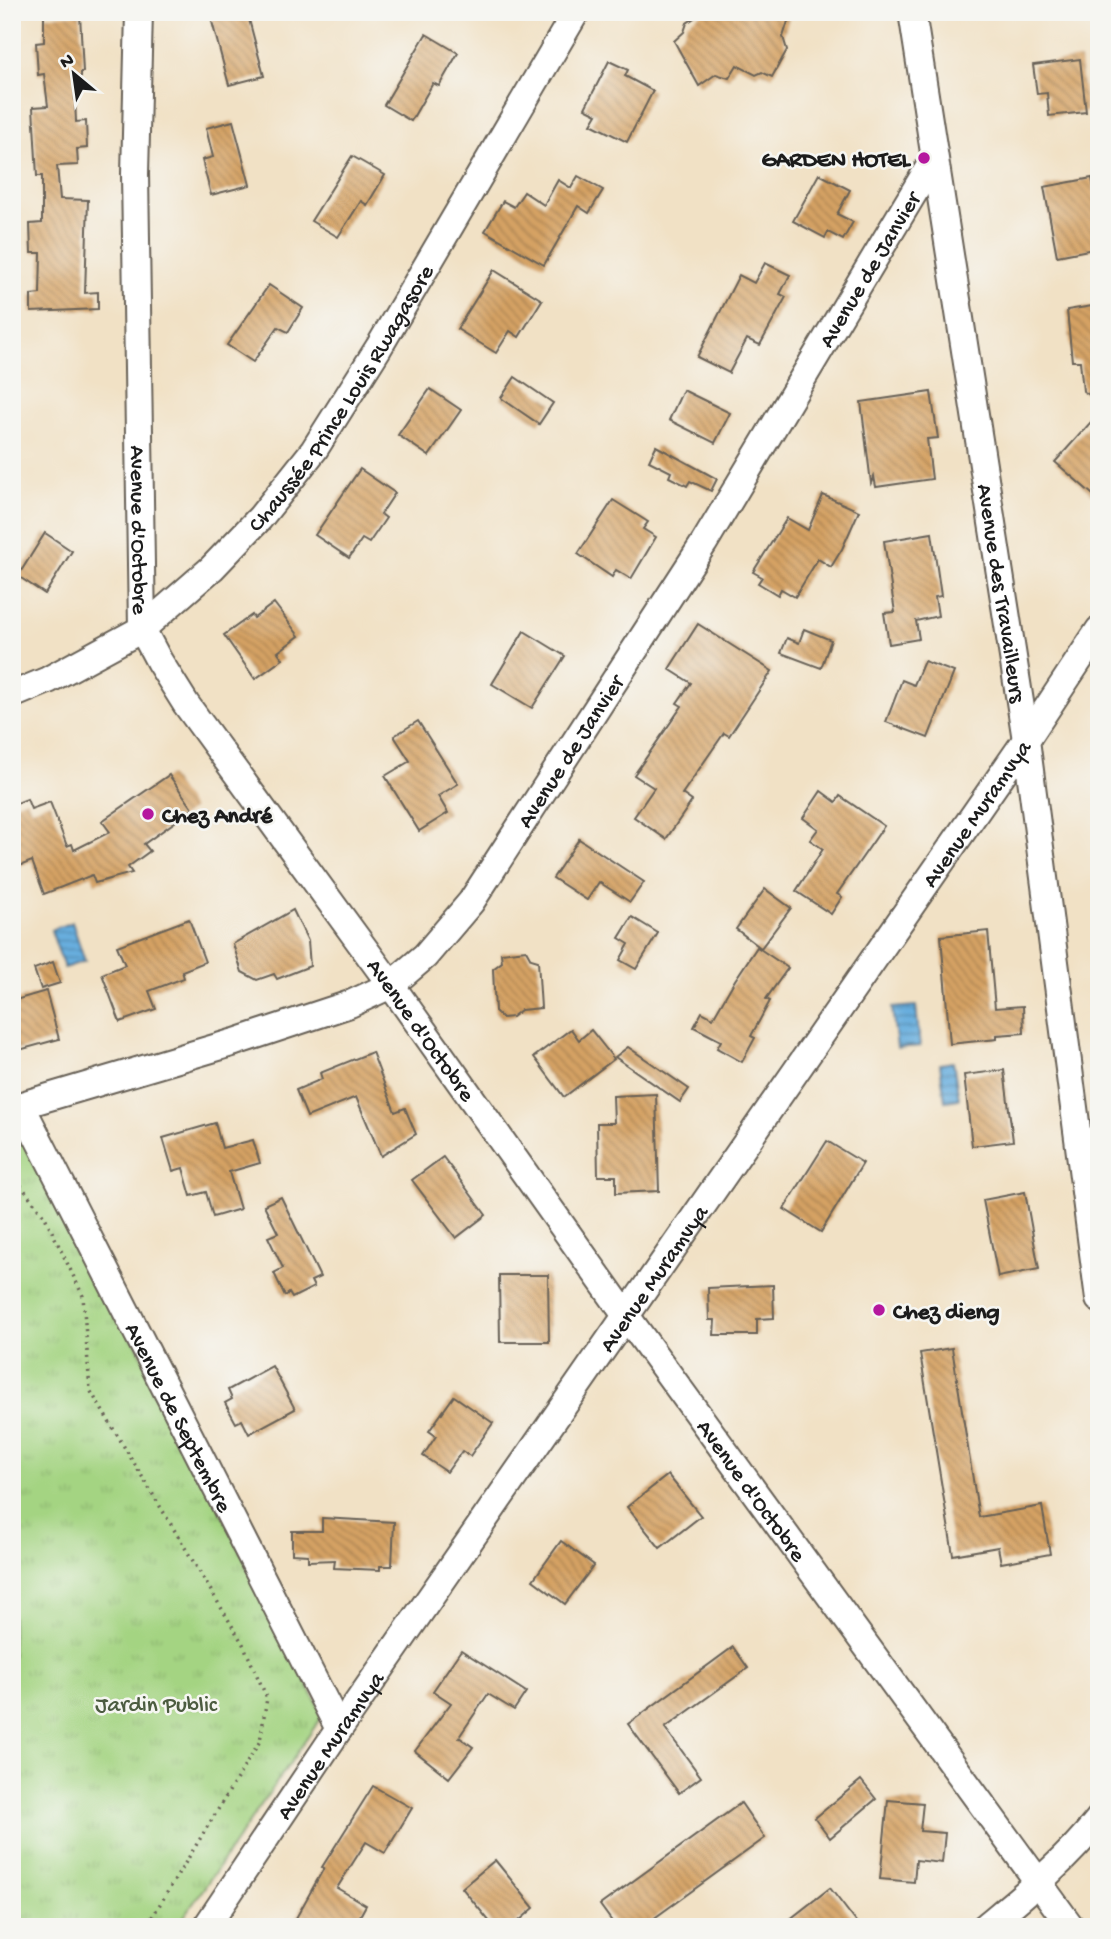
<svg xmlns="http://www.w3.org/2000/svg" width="1111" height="1939" font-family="'Gochi Hand',sans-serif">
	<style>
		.park { fill: url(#park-tufts); stroke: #60784f; stroke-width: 2 }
		.water { fill: url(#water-rules); stroke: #42657d; stroke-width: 2 }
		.building { fill: url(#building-back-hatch) }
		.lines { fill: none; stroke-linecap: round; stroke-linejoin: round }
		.minor-casing { stroke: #676157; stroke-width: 30 }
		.path { stroke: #676157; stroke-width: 3.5; stroke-dasharray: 2 5; stroke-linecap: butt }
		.minor { stroke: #fff; stroke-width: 26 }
		.poi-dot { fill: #b5179e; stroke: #f6f6f2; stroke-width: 2.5 }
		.labels { text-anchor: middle; stroke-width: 5; stroke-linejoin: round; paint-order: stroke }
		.poi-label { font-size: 23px; font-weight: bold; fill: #1c1c1c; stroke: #f6f6f2; text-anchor: start }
		.street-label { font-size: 23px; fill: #1c1c1c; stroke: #f6f6f2 }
		.park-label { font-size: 23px; fill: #4c5c40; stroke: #f6f6f2 }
	</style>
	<defs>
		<pattern id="park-tufts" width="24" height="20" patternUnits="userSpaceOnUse" patternTransform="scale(1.75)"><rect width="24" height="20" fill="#a4d482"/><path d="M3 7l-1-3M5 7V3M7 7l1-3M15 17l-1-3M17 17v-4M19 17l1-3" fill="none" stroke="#8db570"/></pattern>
		<pattern id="water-rules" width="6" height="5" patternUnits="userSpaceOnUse" patternTransform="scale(1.75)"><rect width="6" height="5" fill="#68aede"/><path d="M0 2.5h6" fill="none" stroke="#558db3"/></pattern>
		<pattern id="building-back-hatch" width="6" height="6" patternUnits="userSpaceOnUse" patternTransform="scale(1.75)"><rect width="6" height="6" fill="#d5a264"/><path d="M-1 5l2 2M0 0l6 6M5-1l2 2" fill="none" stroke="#ac8352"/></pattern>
	</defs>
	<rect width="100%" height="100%" fill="#f6f6f2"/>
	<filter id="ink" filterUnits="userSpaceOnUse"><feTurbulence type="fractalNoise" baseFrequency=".0143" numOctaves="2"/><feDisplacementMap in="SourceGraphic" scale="14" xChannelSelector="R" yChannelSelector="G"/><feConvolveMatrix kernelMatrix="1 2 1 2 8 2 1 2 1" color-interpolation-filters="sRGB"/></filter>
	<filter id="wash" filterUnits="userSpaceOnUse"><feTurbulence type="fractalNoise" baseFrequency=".00686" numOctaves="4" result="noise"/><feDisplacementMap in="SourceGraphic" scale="28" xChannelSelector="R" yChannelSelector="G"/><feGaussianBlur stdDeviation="1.57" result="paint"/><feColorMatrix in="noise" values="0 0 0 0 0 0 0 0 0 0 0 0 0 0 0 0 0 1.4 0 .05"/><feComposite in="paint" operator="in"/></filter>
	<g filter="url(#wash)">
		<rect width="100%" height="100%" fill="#f1e1c5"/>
		<!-- park -->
		<path class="park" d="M21,1115L323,1715L177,1927H12V1118Z"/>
		<!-- water -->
		<g class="water">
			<path d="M72,922L85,961L64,968L51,930Z"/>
			<path d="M916,1006L920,1046L897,1048L892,1008Z"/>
			<path d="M953,1062L959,1099L945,1101L940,1064Z"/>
		</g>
		<g id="blocks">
			<!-- building -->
			<g class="building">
				<path d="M232,12H247L264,76L229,85L211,18Z"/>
				<path d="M703,12H791L783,37L787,50L772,77L762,72L756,75L737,65L729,78L716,74L699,86L674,41L684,32L687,23Z"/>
				<path d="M80,14L83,72H81V77H74L76,122L86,121L87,148L77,149L78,165L57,166L60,199L88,200L85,293L98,292V309L31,312V295L40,294L41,253H31L30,224L42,223V176H37L33,107L48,106L44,74L38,75L36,43L44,42V16Z"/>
				<path d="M426,34L458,53L439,86L433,83L411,121L384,105Z"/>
				<path d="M1080,59L1086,112L1049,116L1047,93L1037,94L1033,65Z"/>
				<path d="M609,61L628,70L625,76L653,91L627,142L591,124L597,114L585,108Z"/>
				<path d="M233,121L250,185L211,195L202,160L213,157L206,128Z"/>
				<path d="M352,156L385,175L367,205L361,201L338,237L311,221Z"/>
				<path d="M819,174L850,190L837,214L853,222L843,240L828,232L825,238L793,221Z"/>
				<path d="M578,176L603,190L589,213L578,206L544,265L485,231L503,201L514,207L524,192L544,205L558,180L571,188Z"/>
				<path d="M1092,178L1099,214V248L1057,256L1044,187Z"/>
				<path d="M765,263L790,275L780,294L786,297L760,345L747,339L729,373L697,357L739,275L754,283Z"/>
				<path d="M494,270L542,300L519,337L510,331L496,353L457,329Z"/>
				<path d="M269,285L303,308L288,332L278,327L253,362L227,345Z"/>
				<path d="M1099,305V401L1083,391L1080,361H1072L1067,310Z"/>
				<path d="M515,377L553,403L539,424L501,398Z"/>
				<path d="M430,389L461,410L429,456L398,435Z"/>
				<path d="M683,390L730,413L715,443L669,420Z"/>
				<path d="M931,392L938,438L927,439L932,479L876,487L874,476L871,483L861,402Z"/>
				<path d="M1099,413V500L1055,462Z"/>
				<path d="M656,446L717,479L711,491L690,481L687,486L669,477L671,472L649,461Z"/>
				<path d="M360,469L395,493L381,514L386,518L369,543L362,539L349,558L315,535Z"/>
				<path d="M823,495L859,511L842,549L831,567L818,559L795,597L781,589L778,595L758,583L762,577L753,572L787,518L808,530Z"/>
				<path d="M613,500L648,522L643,529L656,537L631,579L616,570L612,577L578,554Z"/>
				<path d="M45,533L72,551L45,594L18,576Z"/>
				<path d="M932,533L941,596L935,597L938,616L916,621L919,639L889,644L884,613L895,612L884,541Z"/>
				<path d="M274,603L299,636L278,652L283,659L255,679L224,635L252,615L254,618Z"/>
				<path d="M698,624L772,671L729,736L724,733L682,794L692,801L666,839L634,817L654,788L634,775L682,706L677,703L691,683L669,669Z"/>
				<path d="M804,629L831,640L821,668L781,653L787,638L799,643Z"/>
				<path d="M524,631L565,656L532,708L492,684Z"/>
				<path d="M924,661L954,672L928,738L886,722L902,680L914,685Z"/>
				<path d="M418,721L458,784L438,796L448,813L419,831L385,776L410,761L394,736Z"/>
				<path d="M169,775L193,809L144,844L150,851L128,867L132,873L95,883L92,875L44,894L32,861L12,869V805L27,799L31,809L50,802L67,846L72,844L74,850L110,832L102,821Z"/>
				<path d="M821,791L836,802L840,796L884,826L837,894L842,897L831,914L796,891L823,849L810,840L818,829L803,818Z"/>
				<path d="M579,839L644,882L630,902L599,882L587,900L553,878Z"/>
				<path d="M765,889L791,908L761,948L736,929Z"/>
				<path d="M293,910L308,941L310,966L277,979L274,974L257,980L242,972L233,944Z"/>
				<path d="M632,917L658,933L636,969L620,960L629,944L619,938Z"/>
				<path d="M189,919L205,962L182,971L184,978L149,991L156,1009L120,1022L102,974L125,965L117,946Z"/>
				<path d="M988,931L995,1008L1023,1006L1024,1033L997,1035V1039L950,1044L941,936Z"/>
				<path d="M757,947L788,968L766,999L770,1001L751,1036L755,1038L742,1062L717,1048L721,1041L694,1027L702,1012L713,1018L735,980Z"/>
				<path d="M526,950L531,959L538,961L541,1008L521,1010L512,1017L502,1018L495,1011L493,969L502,962L501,953Z"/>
				<path d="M53,962L60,983L41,989L34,969Z"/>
				<path d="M46,991L59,1039L12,1052V1001Z"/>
				<path d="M571,1029L579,1040L591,1030L614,1059L564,1097L534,1057Z"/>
				<path d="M628,1047L689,1089L680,1102L615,1057Z"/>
				<path d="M372,1052L395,1112L405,1108L416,1134L381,1156L356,1097L307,1117L296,1090L322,1079L320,1073Z"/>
				<path d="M1004,1070L1013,1141L972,1146L964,1075Z"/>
				<path d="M656,1094L659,1191L616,1193V1176H598L597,1123H614L613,1096Z"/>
				<path d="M215,1123L222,1148L253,1140L260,1163L229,1172L240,1209L213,1217L206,1192L191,1196L183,1168L173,1171L163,1138Z"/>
				<path d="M827,1141L863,1163L821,1232L784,1209Z"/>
				<path d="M443,1157L486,1215L456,1238L412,1180Z"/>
				<path d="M1025,1192L1039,1269L998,1277L983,1200Z"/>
				<path d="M281,1197L320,1277L311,1281L314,1287L292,1298L289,1293L285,1296L274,1273L283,1268L268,1237L278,1233L264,1205Z"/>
				<path d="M499,1275H548L549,1342H500Z"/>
				<path d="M773,1285L774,1318L757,1319V1335H714L715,1320H709L708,1288Z"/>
				<path d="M952,1348L979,1517L1042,1506L1050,1554L1001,1563L998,1547L953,1555L920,1353Z"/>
				<path d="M272,1366L295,1409L249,1434L242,1420L236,1423L225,1403L232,1399L228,1390Z"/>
				<path d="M454,1396L493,1423L470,1456L462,1451L447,1472L423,1456L436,1436L429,1431Z"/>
				<path d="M668,1475L701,1516L660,1548L627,1507Z"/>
				<path d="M322,1518L394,1522L392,1566H380V1570L334,1568L335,1560L308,1561V1555L292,1554V1531H322Z"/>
				<path d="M561,1541L594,1565L565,1604L533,1580Z"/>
				<path d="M733,1647L748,1668L665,1728L701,1777L679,1793L628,1724Z"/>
				<path d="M461,1650L526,1692L514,1710L488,1694L459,1737L473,1747L449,1778L415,1751L451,1703L433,1691Z"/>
				<path d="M861,1780L876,1799L830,1838L815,1818Z"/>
				<path d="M373,1786L412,1808L385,1853L366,1842L337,1888L366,1905L354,1927H313L296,1918L324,1868L322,1867Z"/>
				<path d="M888,1800L923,1803L920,1831L945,1833L942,1863L916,1860L914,1882L880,1879Z"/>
				<path d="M741,1803L765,1838L642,1927H616L600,1905Z"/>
				<path d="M495,1860L534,1908L512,1927H494L462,1888Z"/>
				<path d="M830,1888L860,1927H780Z"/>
			</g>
		</g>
	</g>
	<g filter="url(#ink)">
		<use href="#blocks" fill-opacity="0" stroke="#676157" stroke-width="2"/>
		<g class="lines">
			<defs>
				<g id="minor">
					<path id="s1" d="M139,12L135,174L142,629L159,661L186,704L391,985L627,1317L1071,1927"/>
					<path id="s2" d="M912,12L1026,740L1099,1299"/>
					<path id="s3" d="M12,695L48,680L142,629L212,568L260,518L314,450L379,347L576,12"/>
					<path id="s4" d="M21,1105L339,1729"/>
					<path id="s5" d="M12,1108L235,1042L350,1004L391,985L425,956L471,902L704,543L934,159"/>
					<path id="s6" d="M206,1927L339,1729L1026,740L1099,630"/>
					<path d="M985,1927C1026,1893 1066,1861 1099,1819"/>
				</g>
			</defs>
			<!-- minor casing -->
			<use href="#minor" class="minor-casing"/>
			<!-- path -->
			<path class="path" d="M12,1174L45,1217L83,1296L90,1390L243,1644L267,1698L260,1741L146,1927"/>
			<!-- minor -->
			<use href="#minor" class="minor"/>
		</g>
	</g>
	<!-- markers -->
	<g class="poi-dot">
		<circle cx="924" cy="158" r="7"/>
		<circle cx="148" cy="814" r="7"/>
		<circle cx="879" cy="1310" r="7"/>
	</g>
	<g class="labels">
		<!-- poi labels -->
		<g class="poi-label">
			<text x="910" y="166" text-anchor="end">GARDEN HOTEL</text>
			<text x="162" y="822">Chez André</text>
			<text x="893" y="1318">Chez dieng</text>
		</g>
		<!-- street labels -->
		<g class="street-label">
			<text dy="8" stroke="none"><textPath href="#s5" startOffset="1262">Avenue de Janvier</textPath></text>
			<text dy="8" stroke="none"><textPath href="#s3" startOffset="453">Chaussée Prince Louis Rwagasore</textPath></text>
			<text dy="8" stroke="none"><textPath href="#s1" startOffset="518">Avenue d'Octobre</textPath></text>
			<text dy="8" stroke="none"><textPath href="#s2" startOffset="588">Avenue des Travailleurs</textPath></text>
			<text dy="8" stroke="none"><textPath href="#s5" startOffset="695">Avenue de Janvier</textPath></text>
			<text dy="8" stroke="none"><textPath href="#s6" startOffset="1354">Avenue Muramvya</textPath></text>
			<text dy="8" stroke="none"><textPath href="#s1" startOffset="1106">Avenue d'Octobre</textPath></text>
			<text dy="8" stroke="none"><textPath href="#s6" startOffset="788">Avenue Muramvya</textPath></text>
			<text dy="8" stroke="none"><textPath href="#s4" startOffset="350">Avenue de Septembre</textPath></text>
			<text dy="8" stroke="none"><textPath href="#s1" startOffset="1673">Avenue d'Octobre</textPath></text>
			<text dy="8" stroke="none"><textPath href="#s6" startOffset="220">Avenue Muramvya</textPath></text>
		</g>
		<!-- park labels -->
		<g class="park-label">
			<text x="156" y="1711">Jardin Public</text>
		</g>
	</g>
	<!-- margin -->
	<rect width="1111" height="1939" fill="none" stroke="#f6f6f2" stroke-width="42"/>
	<!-- north arrow -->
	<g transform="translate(74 74) rotate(331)" stroke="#f6f6f2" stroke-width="5" paint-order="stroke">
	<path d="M0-5L12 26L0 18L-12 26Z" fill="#1c1c1c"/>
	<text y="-10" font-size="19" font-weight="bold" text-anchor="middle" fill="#1c1c1c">N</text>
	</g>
</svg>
